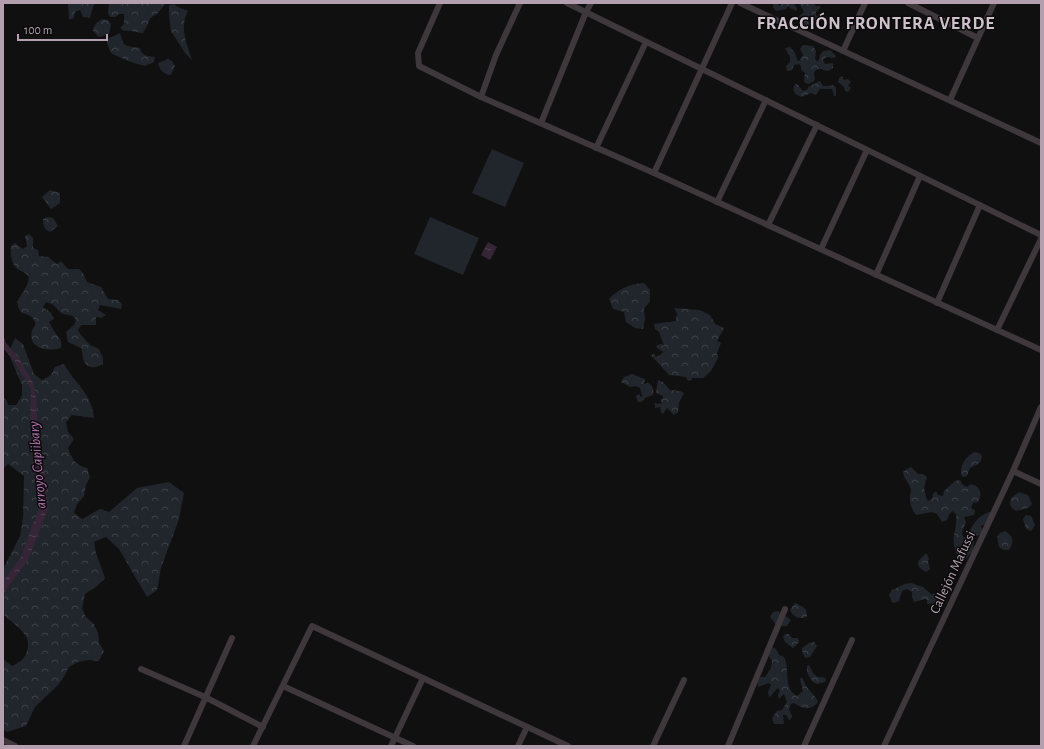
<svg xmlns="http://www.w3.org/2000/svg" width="1044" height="749" font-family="'Alegreya Sans',sans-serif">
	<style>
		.forest { fill: url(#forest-crowns) }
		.garden { fill: #21252c }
		.water { fill: url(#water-ripples) }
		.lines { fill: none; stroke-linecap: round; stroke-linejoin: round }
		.minor { stroke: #3e373b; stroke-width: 6 }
		.labels { text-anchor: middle; stroke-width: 3; stroke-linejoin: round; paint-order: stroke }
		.street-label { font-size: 14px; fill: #b49faf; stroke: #0c0b0b }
		.water-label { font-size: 15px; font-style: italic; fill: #b372b2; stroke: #0c0b0b }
		.district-label { font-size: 18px; font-weight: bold; letter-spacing: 1px; fill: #cfc1cb; stroke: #0c0b0b }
	</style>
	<defs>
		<pattern id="forest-crowns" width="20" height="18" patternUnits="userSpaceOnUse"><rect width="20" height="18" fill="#21252c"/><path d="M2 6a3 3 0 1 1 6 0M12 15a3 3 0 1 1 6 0" fill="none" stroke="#3f4148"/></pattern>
		<pattern id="water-ripples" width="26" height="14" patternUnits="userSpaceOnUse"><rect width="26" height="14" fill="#362536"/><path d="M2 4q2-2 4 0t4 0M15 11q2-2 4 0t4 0" fill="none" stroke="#514151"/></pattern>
	</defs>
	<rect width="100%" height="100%" fill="#111010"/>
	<!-- forest -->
	<g class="forest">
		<path d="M68,3H95L92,10L90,18L83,17L80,10L75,12L74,18L72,19H69Z"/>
		<path d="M109,3H166L157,14L153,16L150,19L148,24L143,33C136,33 132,30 124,31L120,28L124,24V14H119L115,17H110L108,13Z"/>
		<path d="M773,3H778L779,6L782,4L781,3H794L797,9L796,11L790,8L788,6L786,9L776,11L773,7Z"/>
		<path d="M799,3H814L816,6H819L821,7L816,12V16L822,15L824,16C818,21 811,27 803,26L796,19L804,12Z"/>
		<path d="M174,4L178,7L188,11C179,27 187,44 192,60L185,53L171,31L169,15V5Z"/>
		<path d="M103,19L108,20L111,24L109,34L99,37L93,31C94,24 97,22 103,19Z"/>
		<path d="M120,33L123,43L127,46L140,48C142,56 147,56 155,57L154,62L145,66C135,64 120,58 111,53L107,44V39Z"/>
		<path d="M803,45L813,46L816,51L815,59L817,61L819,60L820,55L823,51L830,50L836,56L835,58L827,57L825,58L823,60L825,64L833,63V68L828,71C822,70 819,66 814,72L815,79L814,81L809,84L805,83L804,81L805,73L801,70V66L799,64L794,65L792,70L789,71H787L786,66L790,62V57L785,48L790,47L795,53L797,60L799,61L803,55L800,49Z"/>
		<path d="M168,59L172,61L175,66L171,75C165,75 159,70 158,63Z"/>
		<path d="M842,76L844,80L848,79L851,82L848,86L851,88L848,92L845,91L844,87L838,82L839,78Z"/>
		<path d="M820,81L823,86C834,86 837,82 836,96H834L832,89H820L816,95L811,93L802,97C796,96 792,91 794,86L796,84L798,85L803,91L808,89V87Z"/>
		<path d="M50,190L60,193V203L51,209L42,197Z"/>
		<path d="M48,217L53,218L58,226L50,232C44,229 43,226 43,219Z"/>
		<path d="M29,234L33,238V248L38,250L39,256L48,257L57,264L61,261L68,269H79L83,273L87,282L101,287L108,299L118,300L122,304L121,309L100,305L98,310L106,315L101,318L96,317V325H81L78,330L80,334L90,345L99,349L103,358V364C96,369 85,369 83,358C82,354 83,352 81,348L68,342L66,332L74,325L76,320L73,316C71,315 66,315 63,314C56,310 57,305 46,302L43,307L51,313L54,318L49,322C51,325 52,328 54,331C58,337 63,340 61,348C48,352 27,349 32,331C33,327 36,326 35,322C33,316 27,314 22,313C12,301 21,298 26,287C28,284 28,281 29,277C26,273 23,272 19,270C11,265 10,254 11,246L15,243L23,249L27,246L25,236Z"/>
		<path d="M644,283L650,290V301L644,309L645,319L643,329L635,328L626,322L624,312L613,309L609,299C618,289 630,284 644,283Z"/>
		<path d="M674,308L699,310L710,315L715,324L724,328L717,341L721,343L717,353L718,358L711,371L703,378H692V380L688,381L686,377L669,375L651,355L654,354L656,357L660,355L663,352L656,347L657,345L662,344L664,346L659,332L655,329L654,324L676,321V316L678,315Z"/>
		<path d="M15,338L23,344L34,374L42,380L51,375L55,367L64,364C76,385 91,392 94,418L72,415L66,422L68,432L74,439L68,448C72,459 75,465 87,468L90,477L86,485L84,496L77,504L74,513L82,519L100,509L109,512L137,488L169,482L184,493L179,519L161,568L157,590L147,597L119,549L106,537L94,542L96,553L105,578L97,586L85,594L82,608L86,617L94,624L98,633L99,643L104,651L99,661L89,660L78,662L69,667L64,677L58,685L35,707L26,726L7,732L3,729V659L12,666C19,663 25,659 27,651C33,633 13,625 3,614V569L20,536L23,517L24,476L8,464L3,469V397L7,401L8,405H16L22,396V385L10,357L11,347Z"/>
		<path d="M632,374L645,379L644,384L648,383C653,386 654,389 653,395L645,398L641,402H638L636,396L639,394L641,397L642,396L640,388L635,386L630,387L621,382L624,377Z"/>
		<path d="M658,380L663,382L670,390L680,391L684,393L679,403L678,412L674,415L667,408L663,414L661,412L660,407L655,408V403L659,404L662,403L660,400L663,398V396L656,393Z"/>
		<path d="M976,452L981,454C984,463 976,465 970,468L967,476L964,477L962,476C958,467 967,454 976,452Z"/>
		<path d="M911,467L918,474H923L927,477L924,488C926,493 925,497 928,501L932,499L933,494L936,491L938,495L943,496L944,491L955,481L960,480L963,485L967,487L971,484C980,486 983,494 978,502L973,503L971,508L975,510L974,515L964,517L966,522L962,532L963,537H968C971,525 977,517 989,512L993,513L990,522L981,526L983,531L980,535L974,536L973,551L966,559H960C947,539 958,534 956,514L952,511L949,515L947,520L942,522L937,514L932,512L916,515C912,510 909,503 910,496C910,493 912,491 910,487C908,481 904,479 903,472L907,469Z"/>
		<path d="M1019,492L1028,495L1032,504L1028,508L1016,511C1010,507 1009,505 1011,498Z"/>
		<path d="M1026,515L1031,516L1035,525L1031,531L1026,529L1023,519Z"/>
		<path d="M1005,531C1013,536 1015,542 1009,550H1004L999,547L997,537L1000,533Z"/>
		<path d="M925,554H927L929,559L928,561L930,569L926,572C914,565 917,562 925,554Z"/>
		<path d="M911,583L923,587L931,594L941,593L944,597L943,602L927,604V600L925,599L914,602L912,597V592L907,589L902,591L899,601L894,603L892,602L889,595L892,590C900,587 901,584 911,583Z"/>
		<path d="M795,603C803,607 807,607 807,617C799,619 794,618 790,610Z"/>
		<path d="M778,611L791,620L787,626H777L770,617L773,612Z"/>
		<path d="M786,634H789L792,638H797L799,640V642L793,648L785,642L783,637L784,635Z"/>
		<path d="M814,642L817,646L810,657L805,658L802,651V648L809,643Z"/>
		<path d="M772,647L776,649L779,655L784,657C791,670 782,687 797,696L803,691L800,679L802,677L806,686L816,698L818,702C811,711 802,709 794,703L791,704L789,709L792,716L791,719L789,720L786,715H783L784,723L782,724H774L772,718L777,711L782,710L787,702L784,694L779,699L778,695L780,690L778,688L774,692L771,696L769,697L768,692L771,685L769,683L758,687C757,683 758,680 760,677H765L771,668L772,661L768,655Z"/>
		<path d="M809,665C812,671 815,679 823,677L826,679L825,682L817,684C810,681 806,673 807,666Z"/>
	</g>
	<!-- garden -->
	<g class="garden">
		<path d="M492,149L524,163L505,207L472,193Z"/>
		<path d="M430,217L479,238L463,275L414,254Z"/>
	</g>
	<!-- water -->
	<g class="water">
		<path d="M488,242L497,247L490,260L481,255Z"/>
		<path d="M3,335L6,343L19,358L33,383L36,397L38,434L47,487L48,509L28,560L3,594V581L21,557L40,505L38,474L30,428L31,389L14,361L3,348Z"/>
	</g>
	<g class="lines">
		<!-- minor -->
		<g class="minor">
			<path d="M440,3L418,53L419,66L481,97L654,173L1041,350"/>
			<path d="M567,3L1041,235"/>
			<path d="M740,3L1041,143"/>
			<path d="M908,3L978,38"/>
			<path d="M843,51L865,3"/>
			<path d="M481,97L496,55L520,3"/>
			<path d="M950,100L994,3"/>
			<path d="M541,123L586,12L591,3"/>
			<path d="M596,148L646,42"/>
			<path d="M654,173L732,3"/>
			<path d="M717,202L766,100"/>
			<path d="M768,225L817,125"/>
			<path d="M821,249L867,150"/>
			<path d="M876,275L920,176"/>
			<path d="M937,303L980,205"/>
			<path d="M997,330L1041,239"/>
			<path d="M1013,471L1041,484"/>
			<path d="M141,669L205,697L263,727"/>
			<path d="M283,686L413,746"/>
			<path d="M3,740L15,746"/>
			<path d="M184,746L232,638"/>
			<path d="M253,746L312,626L568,746"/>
			<path d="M391,746L423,678"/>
			<path d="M518,746L527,727"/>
			<path d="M653,746L684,680"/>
			<path d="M728,746L785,609"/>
			<path d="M804,746L852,640"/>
			<path d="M884,746L1013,471L1041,407"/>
		</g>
	</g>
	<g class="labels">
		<!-- street labels -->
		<g class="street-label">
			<text transform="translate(952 572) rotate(-65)" y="5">Callejón Mafussi</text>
		</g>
		<!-- water labels -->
		<g class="water-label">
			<text transform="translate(37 465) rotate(-95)" y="5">arroyo Capiibary</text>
		</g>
		<!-- district labels -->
		<g class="district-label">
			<text x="876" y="29">FRACCIÓN FRONTERA VERDE</text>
		</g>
	</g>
	<!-- border -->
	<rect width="1044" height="749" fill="none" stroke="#b49faf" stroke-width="8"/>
	<!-- scale -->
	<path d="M18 34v6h89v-6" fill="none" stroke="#b49faf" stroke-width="2"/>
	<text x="24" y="34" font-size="12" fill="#b49faf" stroke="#0c0b0b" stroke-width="3" paint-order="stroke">100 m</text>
</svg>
